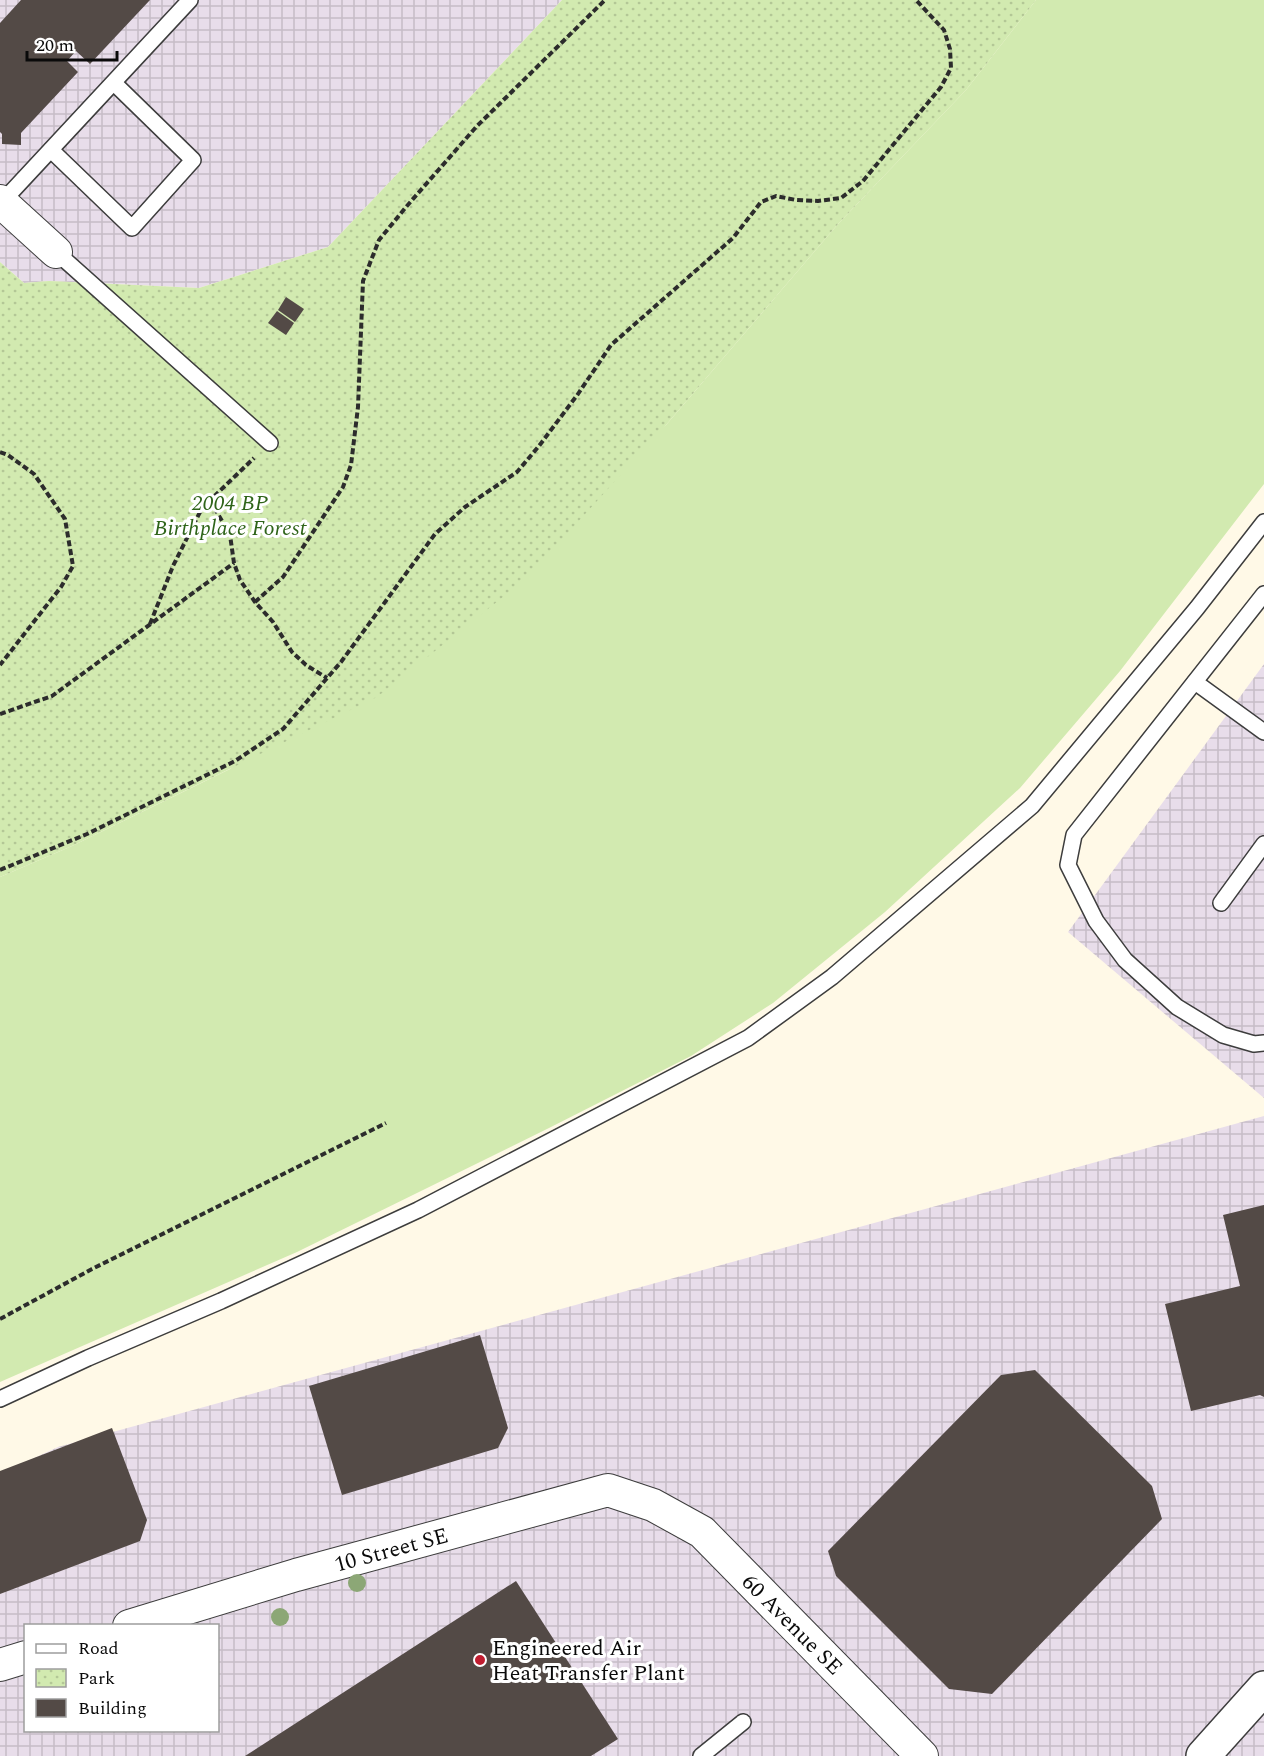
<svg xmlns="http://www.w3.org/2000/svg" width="1264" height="1756" font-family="Spectral,serif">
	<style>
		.industrial { fill: url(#industrial-grid); fill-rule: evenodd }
		.grass { fill: #d2eab0 }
		.park { fill: url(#park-dots) }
		.building { fill: #534a46 }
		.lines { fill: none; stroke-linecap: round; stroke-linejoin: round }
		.service-casing { stroke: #3d3d3d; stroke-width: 18 }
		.minor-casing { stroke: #3d3d3d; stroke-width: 34 }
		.tertiary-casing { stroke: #3d3d3d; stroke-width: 36 }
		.path { stroke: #2c2c2c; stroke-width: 4; stroke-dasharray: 6 3; stroke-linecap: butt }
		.service { stroke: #fff; stroke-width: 15 }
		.minor { stroke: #fff; stroke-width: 32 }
		.tertiary { stroke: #fff; stroke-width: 33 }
		.tree { fill: #8ca776 }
		.poi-dot { fill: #c01d30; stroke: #fff; stroke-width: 2 }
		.labels { text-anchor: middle; stroke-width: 6; stroke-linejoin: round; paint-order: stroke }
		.park-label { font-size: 22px; font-style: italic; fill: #2e6419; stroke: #fff }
		.street-label { font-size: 22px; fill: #0a0a0a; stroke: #fff }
		.poi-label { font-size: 22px; fill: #0a0a0a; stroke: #fff; text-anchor: start }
	</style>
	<defs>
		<pattern id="industrial-grid" width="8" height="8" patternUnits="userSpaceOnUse" patternTransform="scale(1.5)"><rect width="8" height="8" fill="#e8ddea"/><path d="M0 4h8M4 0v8" fill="none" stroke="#c6bcc7"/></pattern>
		<pattern id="park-dots" width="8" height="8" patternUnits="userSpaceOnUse" patternTransform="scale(1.5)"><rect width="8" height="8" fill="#d2eab0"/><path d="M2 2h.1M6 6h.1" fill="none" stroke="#b3c796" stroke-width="1.8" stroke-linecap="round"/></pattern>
	</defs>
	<rect width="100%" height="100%" fill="#fff9e7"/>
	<!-- industrial -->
	<g class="industrial">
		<path d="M0,0H562L328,247L199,288L49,281L24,283L0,262Z"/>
		<path d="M1264,664V1098L1068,932Z"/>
		<path d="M1264,1116V1756H0V1474L58,1447ZM26,1626H218V1730H26Z"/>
	</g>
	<!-- grass -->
	<path class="grass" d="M1036,0H1264V484L1120,671L1020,788L885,912L773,1003L691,1056L549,1128L297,1252L0,1382V877L72,846L230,769L666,425L838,224L966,90Z"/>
	<!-- park -->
	<path class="park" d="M562,0H1036L966,90L838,224L666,425L527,578L377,697L72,846L0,877V262L24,283L49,281L199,288L328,247Z"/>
	<!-- building -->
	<g class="building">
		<path d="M21,0H150L90,64L76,51L67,61L78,72L21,133V145L2,144V134L0,132V23Z"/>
		<path d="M286,297L304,309L295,322L278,310Z"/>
		<path d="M277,311L294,323L286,335L268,323Z"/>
		<path d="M1264,1205V1397L1260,1395L1191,1411L1165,1304L1240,1286L1223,1215Z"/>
		<path d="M480,1335L508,1428L498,1448L342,1495L309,1386Z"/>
		<path d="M1035,1370L1152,1486L1162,1519L992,1694L949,1689L836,1576L828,1551L1001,1375Z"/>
		<path d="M112,1428L147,1520L140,1541L0,1594V1471Z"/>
		<path d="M516,1581L618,1739L591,1756H245Z"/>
	</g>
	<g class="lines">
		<defs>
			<g id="service">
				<path d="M51,150L132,228L193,160L114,83"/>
				<path d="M2,202L190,0"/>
				<path d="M56,252L270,443"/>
				<path d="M1264,594L1074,835L1068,865L1096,921L1125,960L1177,1007L1223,1035L1254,1044L1264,1043"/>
				<path d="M1195,682L1264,732"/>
				<path d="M1221,903L1264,844"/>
				<path d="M0,1399L88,1358L221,1301L418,1210L748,1038L832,977L1032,806L1197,608L1264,522"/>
				<path d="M701,1756L743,1722"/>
			</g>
			<g id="minor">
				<path d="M0,201L56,252"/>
				<path d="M129,1626L296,1575L608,1490L653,1505L702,1532L922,1756"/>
				<path d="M0,1665L26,1657"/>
			</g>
			<path id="tertiary" d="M1203,1756L1264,1688"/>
		</defs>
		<!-- service casing -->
		<use href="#service" class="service-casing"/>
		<!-- minor casing -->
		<use href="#minor" class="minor-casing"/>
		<!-- tertiary casing -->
		<use href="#tertiary" class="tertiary-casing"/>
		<!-- path -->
		<g class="path">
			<path d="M0,452L8,455L34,474L65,519L73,566L61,587L0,665"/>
			<path d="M210,500L230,535L234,563L240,580L255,602L273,622L292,652L306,665L327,678"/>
			<path d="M255,602L283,577L343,487L351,465L358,407L363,281L379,240L406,207L477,126L605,0"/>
			<path d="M150,624L173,566L202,508L254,458"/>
			<path d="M0,714L52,696L234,563"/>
			<path d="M0,870L87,834L235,761L283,729L341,662L435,534L465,507L517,472L539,446L578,394L611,345L733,238L761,202L776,196L796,200L818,201L841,198L863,181L941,87L951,68L950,49L944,30L916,0"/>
			<path d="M0,1319L92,1269L386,1123"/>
		</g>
		<!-- service -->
		<use href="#service" class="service"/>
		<!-- minor -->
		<use href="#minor" class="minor"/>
		<!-- tertiary -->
		<use href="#tertiary" class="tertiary"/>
	</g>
	<!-- trees -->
	<g class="tree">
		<circle cx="357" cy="1583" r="9"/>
		<circle cx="280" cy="1617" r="9"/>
	</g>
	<!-- markers -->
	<circle class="poi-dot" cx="480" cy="1660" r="6"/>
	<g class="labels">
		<!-- park labels -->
		<g class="park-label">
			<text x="230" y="510">2004 BP<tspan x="230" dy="25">Birthplace Forest</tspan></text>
		</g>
		<!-- street labels -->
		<g class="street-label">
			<text transform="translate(391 1549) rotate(-15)" y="8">10 Street SE</text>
			<text transform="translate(793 1624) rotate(45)" y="8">60 Avenue SE</text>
		</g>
		<!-- poi labels -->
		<g class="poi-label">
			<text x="492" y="1655">Engineered Air<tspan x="492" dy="25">Heat Transfer Plant</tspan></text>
		</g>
	</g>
	<!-- legend -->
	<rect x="24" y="1624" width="195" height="108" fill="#ffffff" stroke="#9d9d9d" stroke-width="1.5"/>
	<rect x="36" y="1644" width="30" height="9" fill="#ffffff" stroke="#9d9d9d" stroke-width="1.5"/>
	<text x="78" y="1654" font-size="18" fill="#0a0a0a">Road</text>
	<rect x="36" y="1669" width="30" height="18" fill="url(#park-dots)" stroke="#9d9d9d" stroke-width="1.5"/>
	<text x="78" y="1684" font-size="18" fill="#0a0a0a">Park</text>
	<rect x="36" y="1699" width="30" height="18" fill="#534a46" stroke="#9d9d9d" stroke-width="1.5"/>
	<text x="78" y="1714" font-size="18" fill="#0a0a0a">Building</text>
	<!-- scale -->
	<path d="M27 51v9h90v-9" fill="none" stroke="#0a0a0a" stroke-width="3"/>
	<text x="36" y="51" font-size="18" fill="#0a0a0a" stroke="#ffffff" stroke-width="4.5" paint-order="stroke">20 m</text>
</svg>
